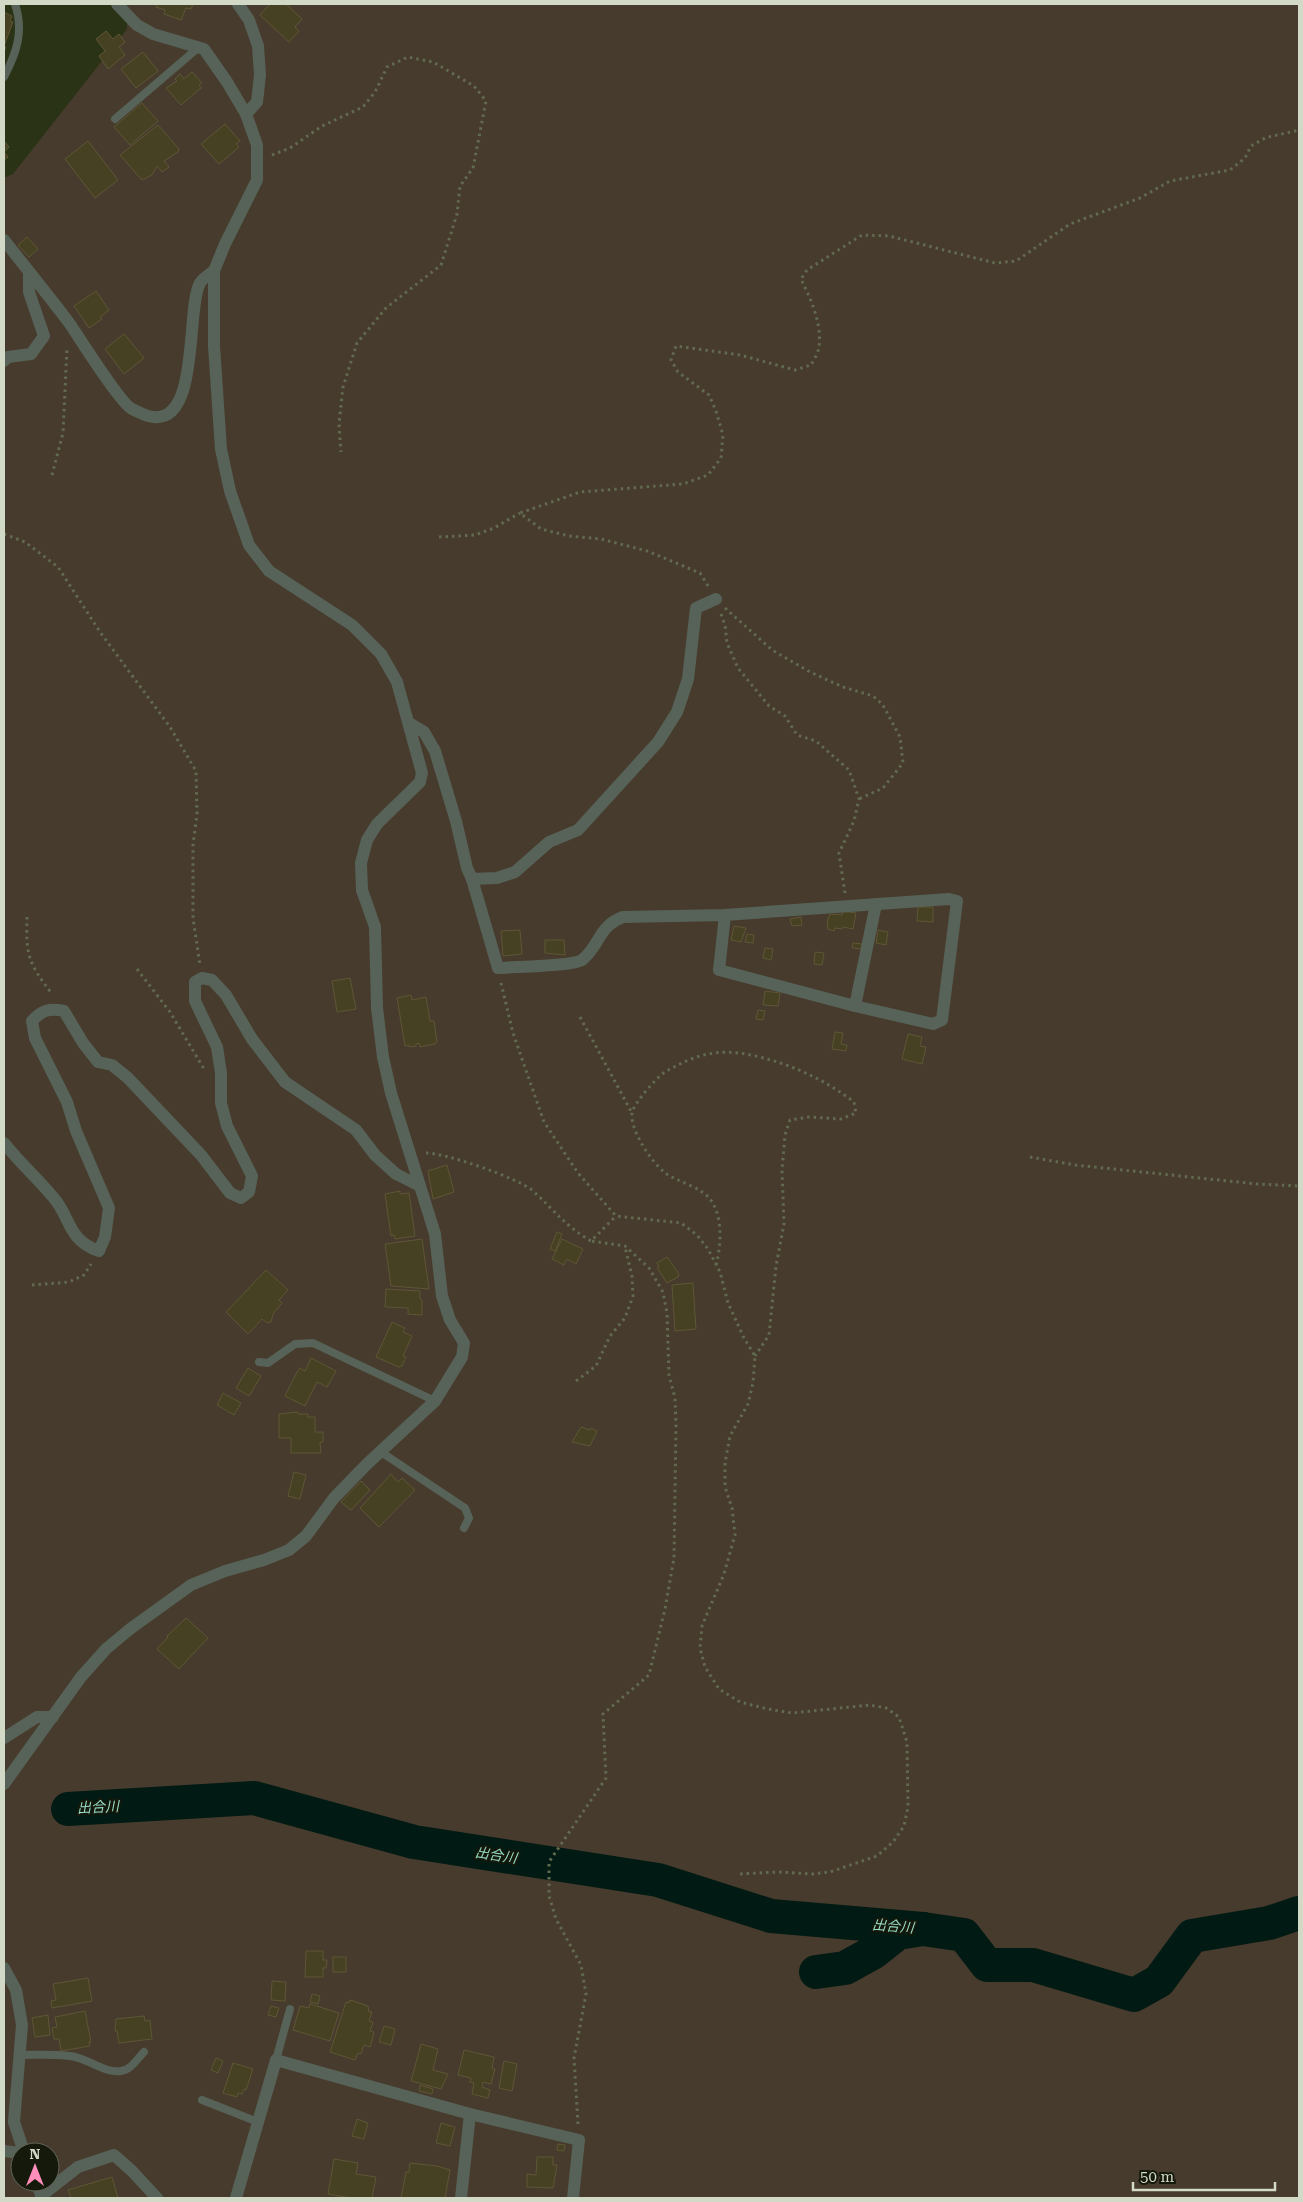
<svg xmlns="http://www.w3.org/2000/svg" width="1303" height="2202" font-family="'Roboto Serif','Noto Sans JP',serif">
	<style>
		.green { fill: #473b2d; fill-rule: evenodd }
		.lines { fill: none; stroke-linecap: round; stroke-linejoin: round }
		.river { stroke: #011a13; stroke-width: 34 }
		.building { fill: #474124; stroke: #5e5635 }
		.path { stroke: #626a50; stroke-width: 3; stroke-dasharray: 2.5 4; stroke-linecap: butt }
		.service { stroke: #576358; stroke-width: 8 }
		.minor { stroke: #576358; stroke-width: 12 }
		.labels { text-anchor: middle; stroke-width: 4; stroke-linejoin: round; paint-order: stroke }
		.water-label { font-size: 14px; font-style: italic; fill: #97dcc7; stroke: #15190c }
	</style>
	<rect width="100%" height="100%" fill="#2a3315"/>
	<!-- green -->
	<path class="green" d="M127,4H1299V2198H4V178L13,174L127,29ZM20,2152H50V2182H20Z"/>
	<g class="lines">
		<!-- river -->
		<g class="river">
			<path d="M68,1809L254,1798L414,1842L658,1880L771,1916L923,1929"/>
			<path d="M816,1972L845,1968L874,1952L898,1933L923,1929L964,1935L987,1965H1033L1134,1995L1159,1981L1192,1936L1269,1923L1299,1913"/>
		</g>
	</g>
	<!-- building -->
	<g class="building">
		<path d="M157,4H193L191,9L186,8L181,20L164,14L165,10L156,7Z"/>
		<path d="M270,4H286L302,19L295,27L299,31L289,42L260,15Z"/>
		<path d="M4,12L12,16L10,21L13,22L4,46L6,47L4,52Z"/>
		<path d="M106,31L113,39L119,34L125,42L119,47L125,55L108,69L99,56L105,51L96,39Z"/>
		<path d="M143,52L158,71L136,88L121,69Z"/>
		<path d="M192,72L202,83L199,85L201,88L181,105L166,88L177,81L175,79L180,74L184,79Z"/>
		<path d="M142,103L158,121L130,145L114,127Z"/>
		<path d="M225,124L240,141L236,144L239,147L219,164L201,144Z"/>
		<path d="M158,125L179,149L178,152L164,161L169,167L162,172L157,166L152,175L142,180L120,155Z"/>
		<path d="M4,141L9,147L4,152L8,157L4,160Z"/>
		<path d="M88,141L118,180L95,198L65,159Z"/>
		<path d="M27,237L38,249L29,257L18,245Z"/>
		<path d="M96,291L109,310L100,317L102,319L89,328L74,306Z"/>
		<path d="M124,334L144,358L124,374L105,349Z"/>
		<path d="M918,907H933V922L917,921Z"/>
		<path d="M842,911L856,913L853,929L843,927L842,929L835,928L834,931L828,929L827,922L830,914L842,915Z"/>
		<path d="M801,917L802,925L792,926L790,919Z"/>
		<path d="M734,926L746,928L741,942L731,940Z"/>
		<path d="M520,930L522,954L503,956L501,931Z"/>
		<path d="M878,930L888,932L886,945L876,943Z"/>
		<path d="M747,934L754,935L753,943L745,942Z"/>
		<path d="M545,940H564L565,955L545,953Z"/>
		<path d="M853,943L862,944V949L852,948Z"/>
		<path d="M765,948L773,949L771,960L763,958Z"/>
		<path d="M815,952L824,953L822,965L814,964Z"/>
		<path d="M350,978L356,1009L337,1012L332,981Z"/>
		<path d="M765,991L780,993L778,1006L763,1005Z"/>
		<path d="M411,995L412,1000L426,997L430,1021H434L437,1042L435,1044L420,1047L419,1043L416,1044V1046L409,1047V1045L405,1046L397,998Z"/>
		<path d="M758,1010L765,1011L763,1020L756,1019Z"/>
		<path d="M835,1032L843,1033L841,1044L847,1045L846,1051L832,1049Z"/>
		<path d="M908,1034L922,1037L920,1046L926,1047L922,1064L902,1059Z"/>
		<path d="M447,1165L454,1192L433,1199L428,1171Z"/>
		<path d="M400,1191V1194L409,1193L415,1236L395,1239L394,1235L391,1236L385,1194Z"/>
		<path d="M557,1232L562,1234L555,1251L550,1249Z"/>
		<path d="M422,1239L429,1289L391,1286L385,1244Z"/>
		<path d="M562,1239L583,1249L576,1264L567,1259L564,1265L552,1259Z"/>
		<path d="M667,1257L679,1274L678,1277L667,1283L657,1268L659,1267L657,1263Z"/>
		<path d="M266,1270L288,1290L279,1300L282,1303L273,1314L271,1322L267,1323L262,1319L248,1334L226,1312Z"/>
		<path d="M693,1283L696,1329L675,1331L672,1285Z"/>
		<path d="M386,1289L420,1291V1299L422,1300V1315L408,1314V1308L385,1307Z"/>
		<path d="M392,1322L405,1328L403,1332L412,1336L403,1356L406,1357L402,1366L399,1367L376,1357Z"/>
		<path d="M311,1358L336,1371L327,1387L317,1382L305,1406L285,1396L297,1372L300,1368L305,1371Z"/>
		<path d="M248,1368L261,1376L249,1396L236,1388Z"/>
		<path d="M223,1393L241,1403L234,1415L217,1405Z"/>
		<path d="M298,1412V1414H308V1417H315V1432H323V1442H320L321,1453H291V1438H279V1414Z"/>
		<path d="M581,1427L590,1430L591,1428L597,1431L590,1446L572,1442Z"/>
		<path d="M294,1472L306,1475L300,1499L288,1496Z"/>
		<path d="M391,1474L398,1482L402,1478L415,1490L379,1527L360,1508Z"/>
		<path d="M361,1481L370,1490L351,1510L341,1502Z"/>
		<path d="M186,1618L208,1638L179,1669L157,1649L168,1637L167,1636Z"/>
		<path d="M306,1951H323V1960H327L326,1968H323V1977H305Z"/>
		<rect x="333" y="1957" width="13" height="15"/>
		<path d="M88,1978L92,2001L52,2008L51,2001L56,2000L53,1984Z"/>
		<path d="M272,1981L286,1982L285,2001L271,2000Z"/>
		<path d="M312,1994L320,1996L318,2004L310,2002Z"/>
		<path d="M350,2000L368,2006L369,2012H372L369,2021L373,2022L370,2031L374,2032L370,2047L364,2045L361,2054L358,2053L355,2060L330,2052L346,2002L349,2003Z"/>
		<path d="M310,2004L339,2013L330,2041L293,2030L300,2006L309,2008Z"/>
		<path d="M271,2006L279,2008L276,2017L268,2015Z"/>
		<path d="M85,2011L91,2042H89L90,2046L61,2051L59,2039H54L52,2028L57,2027L55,2017Z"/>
		<path d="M48,2015L50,2035L35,2037L32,2018Z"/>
		<path d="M144,2016L145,2021L150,2020L152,2039L119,2043L117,2031H115L116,2019Z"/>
		<path d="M384,2026L395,2029L391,2045L379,2042Z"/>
		<path d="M421,2044L438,2049L433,2070L448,2074L441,2089L411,2081Z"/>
		<path d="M464,2050L494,2057L492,2068L495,2069L491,2084L483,2082L482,2087L490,2090L488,2098L472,2094L474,2083L470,2082L471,2078L458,2075Z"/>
		<path d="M216,2058L223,2061L218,2073L211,2070Z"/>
		<path d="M504,2061L517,2064L512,2091L499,2088Z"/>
		<path d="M233,2063L253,2069L246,2090L244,2089L242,2094L238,2093L237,2097L223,2093Z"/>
		<path d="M420,2085L433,2089L432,2094L419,2091Z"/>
		<path d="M357,2119L368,2123L364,2139L352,2136Z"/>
		<path d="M441,2123L455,2127L450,2146L436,2143Z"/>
		<path d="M558,2144L565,2145L564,2151L557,2150Z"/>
		<path d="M537,2157H553V2165H557L553,2188L527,2187V2174L536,2175Z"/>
		<path d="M334,2159L358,2163L356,2174L376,2177L372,2198H351L328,2194Z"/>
		<path d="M410,2163L437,2166L450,2170L445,2198H401L406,2172H409Z"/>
		<path d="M112,2177L118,2198H71L68,2190Z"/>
	</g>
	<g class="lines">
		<!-- path -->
		<g class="path">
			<path d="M272,155L290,148L322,126L363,107L375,92L387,67L408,57L433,62L474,86L486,101L473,168L460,186L457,214L441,265L386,308L357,343L343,387L339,424L341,452"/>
			<path d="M52,475L63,433L67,348"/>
			<path d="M4,534L25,542L58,567L100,632L170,727L196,771L197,814L193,845V918L200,965"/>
			<path d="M439,537L475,535L494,528L520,513"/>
			<path d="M708,586L700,573L647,551L601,539L569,536L541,529L520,513L580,492L683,484L708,475L721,458L723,435L716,411L709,395L678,372L671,360L676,346L740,355L795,370L811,365C814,360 818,353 819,347C822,323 811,300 801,279L807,270L862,235L889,236L995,263L1016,261L1070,224L1140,198L1170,181L1230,170L1245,158L1251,146L1265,138L1299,130"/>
			<path d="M725,608L772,650L810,672L843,687L873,696L883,705L900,737L903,763L883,788L859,799"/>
			<path d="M721,614L725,625L727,643L738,668L769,706L785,716L797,735L816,741L849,770L859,799L854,821L839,853L845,893"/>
			<path d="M27,917C26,957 28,962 52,994"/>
			<path d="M137,969L170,1012L204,1069"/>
			<path d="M501,983L513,1033L544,1122L578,1173L616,1216L681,1223L697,1235L708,1249L720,1272L728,1303L744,1338L755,1356L753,1383L748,1404L730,1436L725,1463V1487L732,1508L735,1535L724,1574L702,1626L700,1648L705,1667L719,1689L740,1702L768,1709L792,1713L870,1705L886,1708L899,1717L907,1742L908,1807L904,1826L893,1842L877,1856L830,1872L812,1874L778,1872L739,1874"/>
			<path d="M580,1017L632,1113"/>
			<path d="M426,1153C446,1153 517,1178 532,1190C553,1209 565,1226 591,1241L616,1216"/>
			<path d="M1030,1157L1075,1165L1257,1184L1299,1186"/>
			<path d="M716,1265C721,1246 723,1219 712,1202C704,1187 676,1182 664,1172C652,1162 630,1131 632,1113C634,1103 656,1078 665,1072C694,1055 717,1048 751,1055C789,1063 824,1079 854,1102L856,1113L841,1119L809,1117L790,1120L785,1135L782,1170L784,1224L776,1266L769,1335L755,1356"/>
			<path d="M32,1285L69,1282L84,1275L91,1264"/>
			<path d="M576,1381L596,1366L610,1336L625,1318L633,1296L632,1276L625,1247"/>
			<path d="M578,2124L574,2058L586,1994L581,1965L556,1919L549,1896V1862L606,1778L603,1714L649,1675L665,1609L674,1558L676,1426L675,1398L669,1375L667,1313L663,1292L649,1268L625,1246L591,1241"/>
		</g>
		<!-- service -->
		<g class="service">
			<path d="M4,77C17,52 24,31 15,4"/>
			<path d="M115,119L199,47"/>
			<path d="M259,1362L268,1363L295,1344L313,1343L435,1401"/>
			<path d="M381,1452L465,1508L469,1518L464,1528"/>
			<path d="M20,2055C37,2055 54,2054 70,2056C88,2058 105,2074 121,2071C131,2070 137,2059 144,2052"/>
			<path d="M276,2060L290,2009"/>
			<path d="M202,2100L258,2122"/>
		</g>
		<!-- minor -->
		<g class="minor">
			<path d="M238,4L249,20L258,46L260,75L257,102L246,114"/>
			<path d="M4,240C26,268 49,296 70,324C80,339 121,404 132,409C139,412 146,417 154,417C200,422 186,307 200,283C203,278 210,274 214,271"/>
			<path d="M4,361L8,357L31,354L44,336L29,292V274"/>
			<path d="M409,723L424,732L435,751L456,821L467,868L472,879L497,878L515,872L549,842L578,830L658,742L677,712L688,679L696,608L716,599"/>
			<path d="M472,879L498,968C513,967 573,966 582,960C600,946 598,926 623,917L725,915L949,899L957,901L942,1020L933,1024L855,1006L719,970L725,915"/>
			<path d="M855,1006L876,904"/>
			<path d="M4,1143C19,1162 37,1178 53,1197C71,1217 67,1240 99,1251L105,1237L109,1208L76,1131L67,1102L35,1038L32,1021C42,1010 49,1008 64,1011L83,1043L98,1062L112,1065L128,1078L201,1155L230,1193L241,1198L249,1192L252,1176L227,1126L221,1103V1073L217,1047L195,1001V982L202,978L212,980L226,995L252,1039L285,1082L356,1130L375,1155L396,1174L420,1186"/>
			<path d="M4,1738L37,1717H53"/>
			<path d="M4,1784L81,1677L106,1649L130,1629L191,1585L225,1571L264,1560L289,1550L306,1536L334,1498L367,1464L435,1401L462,1357L464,1343L450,1320L442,1296L435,1234L391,1093L383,1057L377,1008L375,927L362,890L361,863L367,840L377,824L420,782L422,773L397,682L381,654L352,625L269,571L249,545L230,491L221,449L214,346V271L225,244L257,180V145L246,114L227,82L204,49L153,34L137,25L117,4"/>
			<path d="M4,1968L16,1990L22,2025L14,2122L24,2152"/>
			<path d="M470,2114L579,2140L573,2198"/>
			<path d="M4,2151L20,2153"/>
			<path d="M36,2182L42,2198"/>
			<path d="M41,2196L78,2167L114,2155L132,2171L157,2198"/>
			<path d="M236,2198L276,2060L470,2114L461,2198"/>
		</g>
	</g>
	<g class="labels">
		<!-- water labels -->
		<g class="water-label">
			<text transform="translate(98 1807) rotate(-3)" y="5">出合川</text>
			<text transform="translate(496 1855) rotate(9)" y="5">出合川</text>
			<text transform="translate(893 1926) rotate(5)" y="5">出合川</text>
		</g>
	</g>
	<!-- border -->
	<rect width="1303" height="2202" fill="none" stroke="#d3d9c7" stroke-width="10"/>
	<!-- north arrow -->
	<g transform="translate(35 2167)"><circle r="24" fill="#15190c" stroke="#616657"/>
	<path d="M0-4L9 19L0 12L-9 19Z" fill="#ff8eba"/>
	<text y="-8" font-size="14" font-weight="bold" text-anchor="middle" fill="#d3d9c7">N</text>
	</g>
	<!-- scale -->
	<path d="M1133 2182v8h142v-8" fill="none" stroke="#d3d9c7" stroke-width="2.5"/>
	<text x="1140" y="2182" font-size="15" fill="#d3d9c7" stroke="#15190c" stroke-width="4" paint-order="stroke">50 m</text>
</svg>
